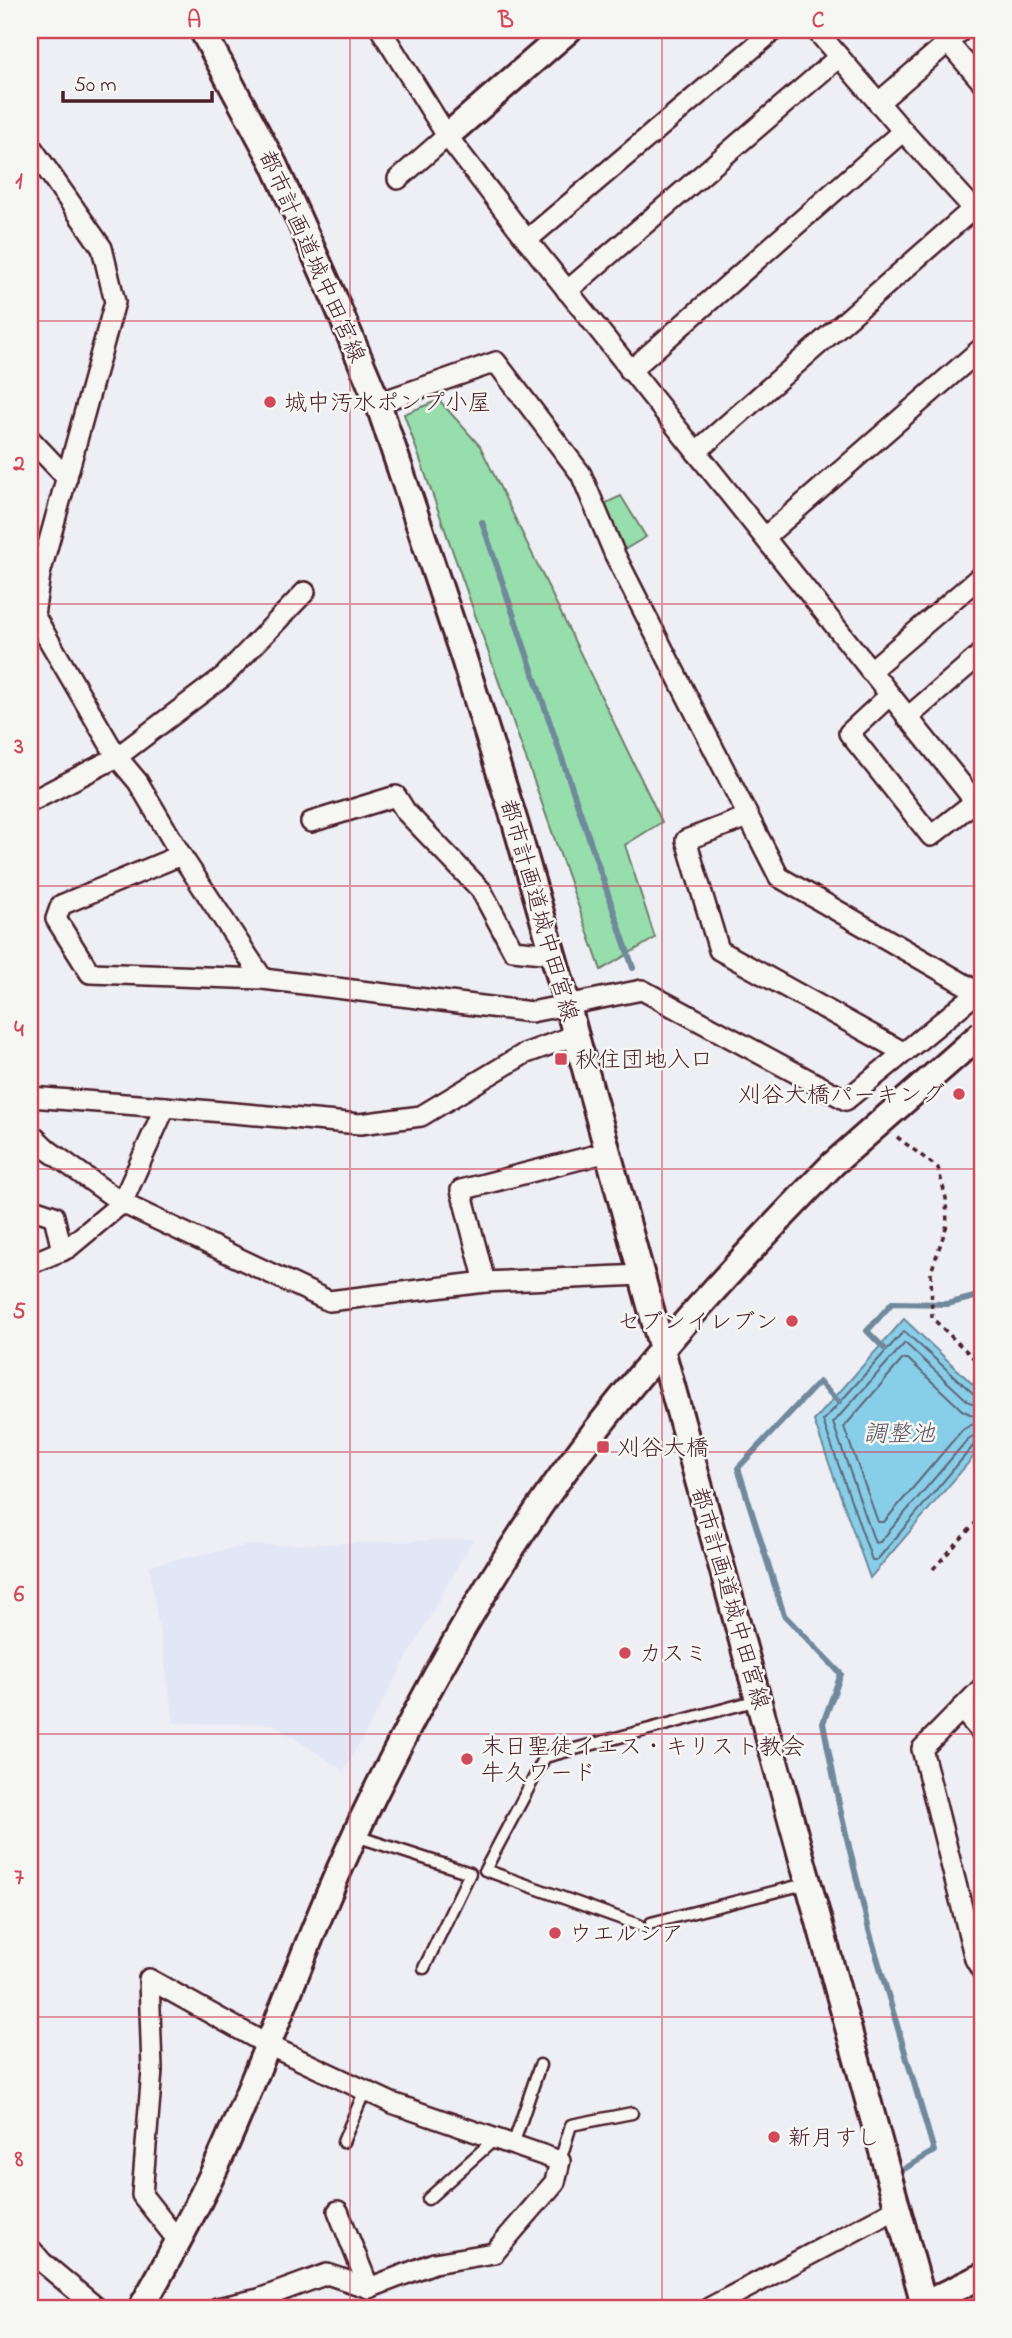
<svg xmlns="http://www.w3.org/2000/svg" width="1012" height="2338" font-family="'Indie Flower','Klee One',sans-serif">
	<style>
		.built { fill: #e2e7f6 }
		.green { fill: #96deac; stroke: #707e6c; stroke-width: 2 }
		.water { fill: #87cfe8; stroke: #6f899c; stroke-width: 2 }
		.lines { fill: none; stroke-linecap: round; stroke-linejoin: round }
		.shore { stroke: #626577; stroke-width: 2 }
		.stream { stroke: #6f899c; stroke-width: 6 }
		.service-casing { stroke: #4a1f2b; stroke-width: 15 }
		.minor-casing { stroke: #4a1f2b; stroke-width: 24 }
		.tertiary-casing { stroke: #4a1f2b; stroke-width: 30 }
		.path { stroke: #4a1f2b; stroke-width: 3.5; stroke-dasharray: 5 5; stroke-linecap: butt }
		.service { stroke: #f6f6f2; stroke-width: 10 }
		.minor { stroke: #f6f6f2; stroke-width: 19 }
		.tertiary { stroke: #f6f6f2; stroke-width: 24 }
		.tertiary-bridge-casing { stroke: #4a1f2b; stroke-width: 30; stroke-linecap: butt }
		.tertiary-bridge { stroke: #f6f6f2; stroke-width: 24 }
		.grid { fill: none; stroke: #d1495b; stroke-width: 2; stroke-opacity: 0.55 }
		.poi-dot { fill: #d1495b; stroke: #f6f6f2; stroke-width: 2.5 }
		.labels { text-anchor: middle; stroke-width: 5; stroke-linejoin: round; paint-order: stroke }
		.street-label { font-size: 23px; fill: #4a1f2b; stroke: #f6f6f2 }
		.poi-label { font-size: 23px; fill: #4a1f2b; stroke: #f6f6f2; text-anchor: start }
		.water-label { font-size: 24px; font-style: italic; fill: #5c5464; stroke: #f6f6f2 }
		.neatline { fill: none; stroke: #d1495b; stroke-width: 2.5 }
		.grid-label { font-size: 23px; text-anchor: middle; font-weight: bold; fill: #d1495b }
	</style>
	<rect width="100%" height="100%" fill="#edeff4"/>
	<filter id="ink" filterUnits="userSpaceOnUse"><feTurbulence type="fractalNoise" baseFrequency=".0143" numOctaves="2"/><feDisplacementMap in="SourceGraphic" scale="14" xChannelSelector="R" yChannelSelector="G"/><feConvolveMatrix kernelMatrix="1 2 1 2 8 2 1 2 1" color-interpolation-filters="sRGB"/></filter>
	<g filter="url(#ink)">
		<!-- built -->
		<path class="built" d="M473,1539L344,1771L273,1724L174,1723L149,1565L245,1546Z"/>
		<!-- green -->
		<g class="green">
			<path d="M439,400L480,446L662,822L625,845L655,938L601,970L404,414Z"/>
			<path d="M621,496L646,537L615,555L595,508Z"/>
		</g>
		<!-- water -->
		<path class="water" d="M904,1319L982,1393V1447L870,1578L814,1421Z"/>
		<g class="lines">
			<!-- shore -->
			<g class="shore">
				<path d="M982,1397L975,1395L904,1331L823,1421L872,1560H877L974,1445L982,1443"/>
				<path d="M982,1406L969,1402L905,1343L833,1423L875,1543L880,1542L968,1439L975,1435L982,1434"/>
				<path d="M982,1417L972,1415L962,1410L908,1359H903L844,1427L878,1522H884L962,1430L971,1425L982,1423"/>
			</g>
			<!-- stream -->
			<g class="stream">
				<path d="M482,522L633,968"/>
				<path d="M885,1349L867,1331L892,1303L947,1304L982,1295"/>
				<path d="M839,1402L819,1382L738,1468L784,1615L841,1674L823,1723L840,1809L869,1930L934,2151L904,2169"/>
			</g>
			<defs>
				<g id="service">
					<path d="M356,1836L470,1873L424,1968"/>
					<path d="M651,1923L809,1883"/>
					<path d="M639,1925L485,1870L545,1757L758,1700"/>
					<path d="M343,2142L365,2090"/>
					<path d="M513,2145L540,2065"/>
					<path d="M560,2161L571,2125L632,2113"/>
					<path d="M428,2199L495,2139"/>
				</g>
				<g id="minor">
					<path d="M381,30L447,136L527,240L982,810"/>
					<path d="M816,30L903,131L982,218"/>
					<path d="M937,30L982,82"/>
					<path d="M878,103L962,30"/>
					<path d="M30,145L102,248L115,302L40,574L34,615L30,619"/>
					<path d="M398,179L447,136"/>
					<path d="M527,240L774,30"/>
					<path d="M567,291L839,57"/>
					<path d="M630,371L903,131"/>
					<path d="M30,439L67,478"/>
					<path d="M696,452L974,208"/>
					<path d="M765,537L982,348"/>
					<path d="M34,615L117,757L138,782L181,855L263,979"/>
					<path d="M870,671L982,575"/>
					<path d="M890,695L849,733L931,836L982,796"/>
					<path d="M907,718L982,653"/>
					<path d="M30,802L117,757L224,676L305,592"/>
					<path d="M747,817L686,840L719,950L903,1052"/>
					<path d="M311,822L396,796L406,812L481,890L513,950L553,954"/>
					<path d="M181,855L61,905L56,919L90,973L263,979L531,1012L642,990L846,1100L978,992L779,877L615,555L581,474L496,362L378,403"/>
					<path d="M30,1097L165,1107L122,1203L68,1248L30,1264"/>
					<path d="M165,1107L360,1124L421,1116L524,1054L576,1035"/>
					<path d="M30,1133L48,1150L122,1203L329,1301L485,1282L642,1275"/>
					<path d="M30,1208L54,1216L62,1251"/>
					<path d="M485,1282L461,1190L608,1152"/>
					<path d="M982,1688L922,1749L975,1959L982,1971"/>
					<path d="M961,1709L982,1733"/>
					<path d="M179,2242L142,2195L152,2070L149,1979L266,2044L392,2103L560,2161L555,2182L494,2253L434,2263L369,2288L338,2211"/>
					<path d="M30,2248L42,2262L97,2308"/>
					<path d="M217,2308L259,2299L327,2274L369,2288"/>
					<path d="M709,2308L898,2208"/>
				</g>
				<g id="tertiary">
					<path d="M202,30L274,164L332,293L378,403L464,659L515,822L567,1003L925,2308"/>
					<path d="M447,136L569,30"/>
					<path d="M141,2308C169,2259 196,2210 220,2158C274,2039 315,1914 373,1797C432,1677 501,1554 582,1448C659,1347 744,1255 833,1164"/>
					<path d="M916,2308L982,2276"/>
				</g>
			</defs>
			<!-- service casing -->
			<use href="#service" class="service-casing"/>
			<!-- minor casing -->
			<use href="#minor" class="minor-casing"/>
			<!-- tertiary casing -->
			<use href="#tertiary" class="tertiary-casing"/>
			<!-- path -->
			<g class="path">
				<path d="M897,1137L938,1168L946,1198L947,1225L931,1272L932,1318L982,1366"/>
				<path d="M933,1569L982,1516"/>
			</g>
			<!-- service -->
			<use href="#service" class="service"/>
			<!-- minor -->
			<use href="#minor" class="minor"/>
			<!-- tertiary -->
			<use href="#tertiary" class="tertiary"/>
			<defs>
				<path id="tertiary-bridge" d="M833,1164L982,1033"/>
			</defs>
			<!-- tertiary-bridge casing -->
			<use href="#tertiary-bridge" class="tertiary-bridge-casing"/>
			<!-- tertiary-bridge -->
			<use href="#tertiary-bridge" class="tertiary-bridge"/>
		</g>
	</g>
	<!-- grid -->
	<path class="grid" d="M350,30V2308M662,30V2308M30,321H982M30,604H982M30,886H982M30,1169H982M30,1452H982M30,1734H982M30,2017H982"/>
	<!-- markers -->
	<g class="poi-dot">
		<circle cx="270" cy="402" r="7"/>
		<rect x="554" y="1052" width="14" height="14" rx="3.5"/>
		<circle cx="959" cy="1094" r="7"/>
		<circle cx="792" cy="1321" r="7"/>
		<rect x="596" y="1440" width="14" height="14" rx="3.5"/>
		<circle cx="625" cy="1653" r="7"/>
		<circle cx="467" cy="1759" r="7"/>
		<circle cx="555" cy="1933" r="7"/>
		<circle cx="774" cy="2137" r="7"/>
	</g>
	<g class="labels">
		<!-- street labels -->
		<g class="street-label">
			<text transform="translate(313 256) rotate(66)" y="8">都市計画道城中田宮線</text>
			<text transform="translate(540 910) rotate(74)" y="8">都市計画道城中田宮線</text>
			<text transform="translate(731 1598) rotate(74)" y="8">都市計画道城中田宮線</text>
		</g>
		<!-- poi labels -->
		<g class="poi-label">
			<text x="284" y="410">城中汚水ポンプ小屋</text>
			<text x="575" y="1067">秋住団地入口</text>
			<text x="945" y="1102" text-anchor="end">刈谷大橋パーキング</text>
			<text x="778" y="1329" text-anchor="end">セブンイレブン</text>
			<text x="617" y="1455">刈谷大橋</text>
			<text x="639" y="1661">カスミ</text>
			<text x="481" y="1754">末日聖徒イエス・キリスト教会<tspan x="481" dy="26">牛久ワード</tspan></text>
			<text x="569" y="1941">ウエルシア</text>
			<text x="788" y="2145">新月すし</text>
		</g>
		<!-- water labels -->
		<g class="water-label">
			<text x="899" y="1441">調整池</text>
		</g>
	</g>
	<!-- margin -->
	<rect width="1012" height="2338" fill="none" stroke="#f6f6f2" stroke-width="77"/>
	<!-- scale -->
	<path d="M63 91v10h149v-10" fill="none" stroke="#4a1f2b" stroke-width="3.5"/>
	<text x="74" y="91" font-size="21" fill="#4a1f2b" stroke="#f6f6f2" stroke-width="5" paint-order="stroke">50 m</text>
	<rect x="38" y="38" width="936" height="2262" class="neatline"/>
	<g class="grid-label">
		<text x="194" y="27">A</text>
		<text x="506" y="27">B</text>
		<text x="818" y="27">C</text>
		<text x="19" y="188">1</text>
		<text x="19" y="470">2</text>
		<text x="19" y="753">3</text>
		<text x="19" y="1036">4</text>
		<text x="19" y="1318">5</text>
		<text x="19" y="1601">6</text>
		<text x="19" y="1884">7</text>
		<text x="19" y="2166">8</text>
	</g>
</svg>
